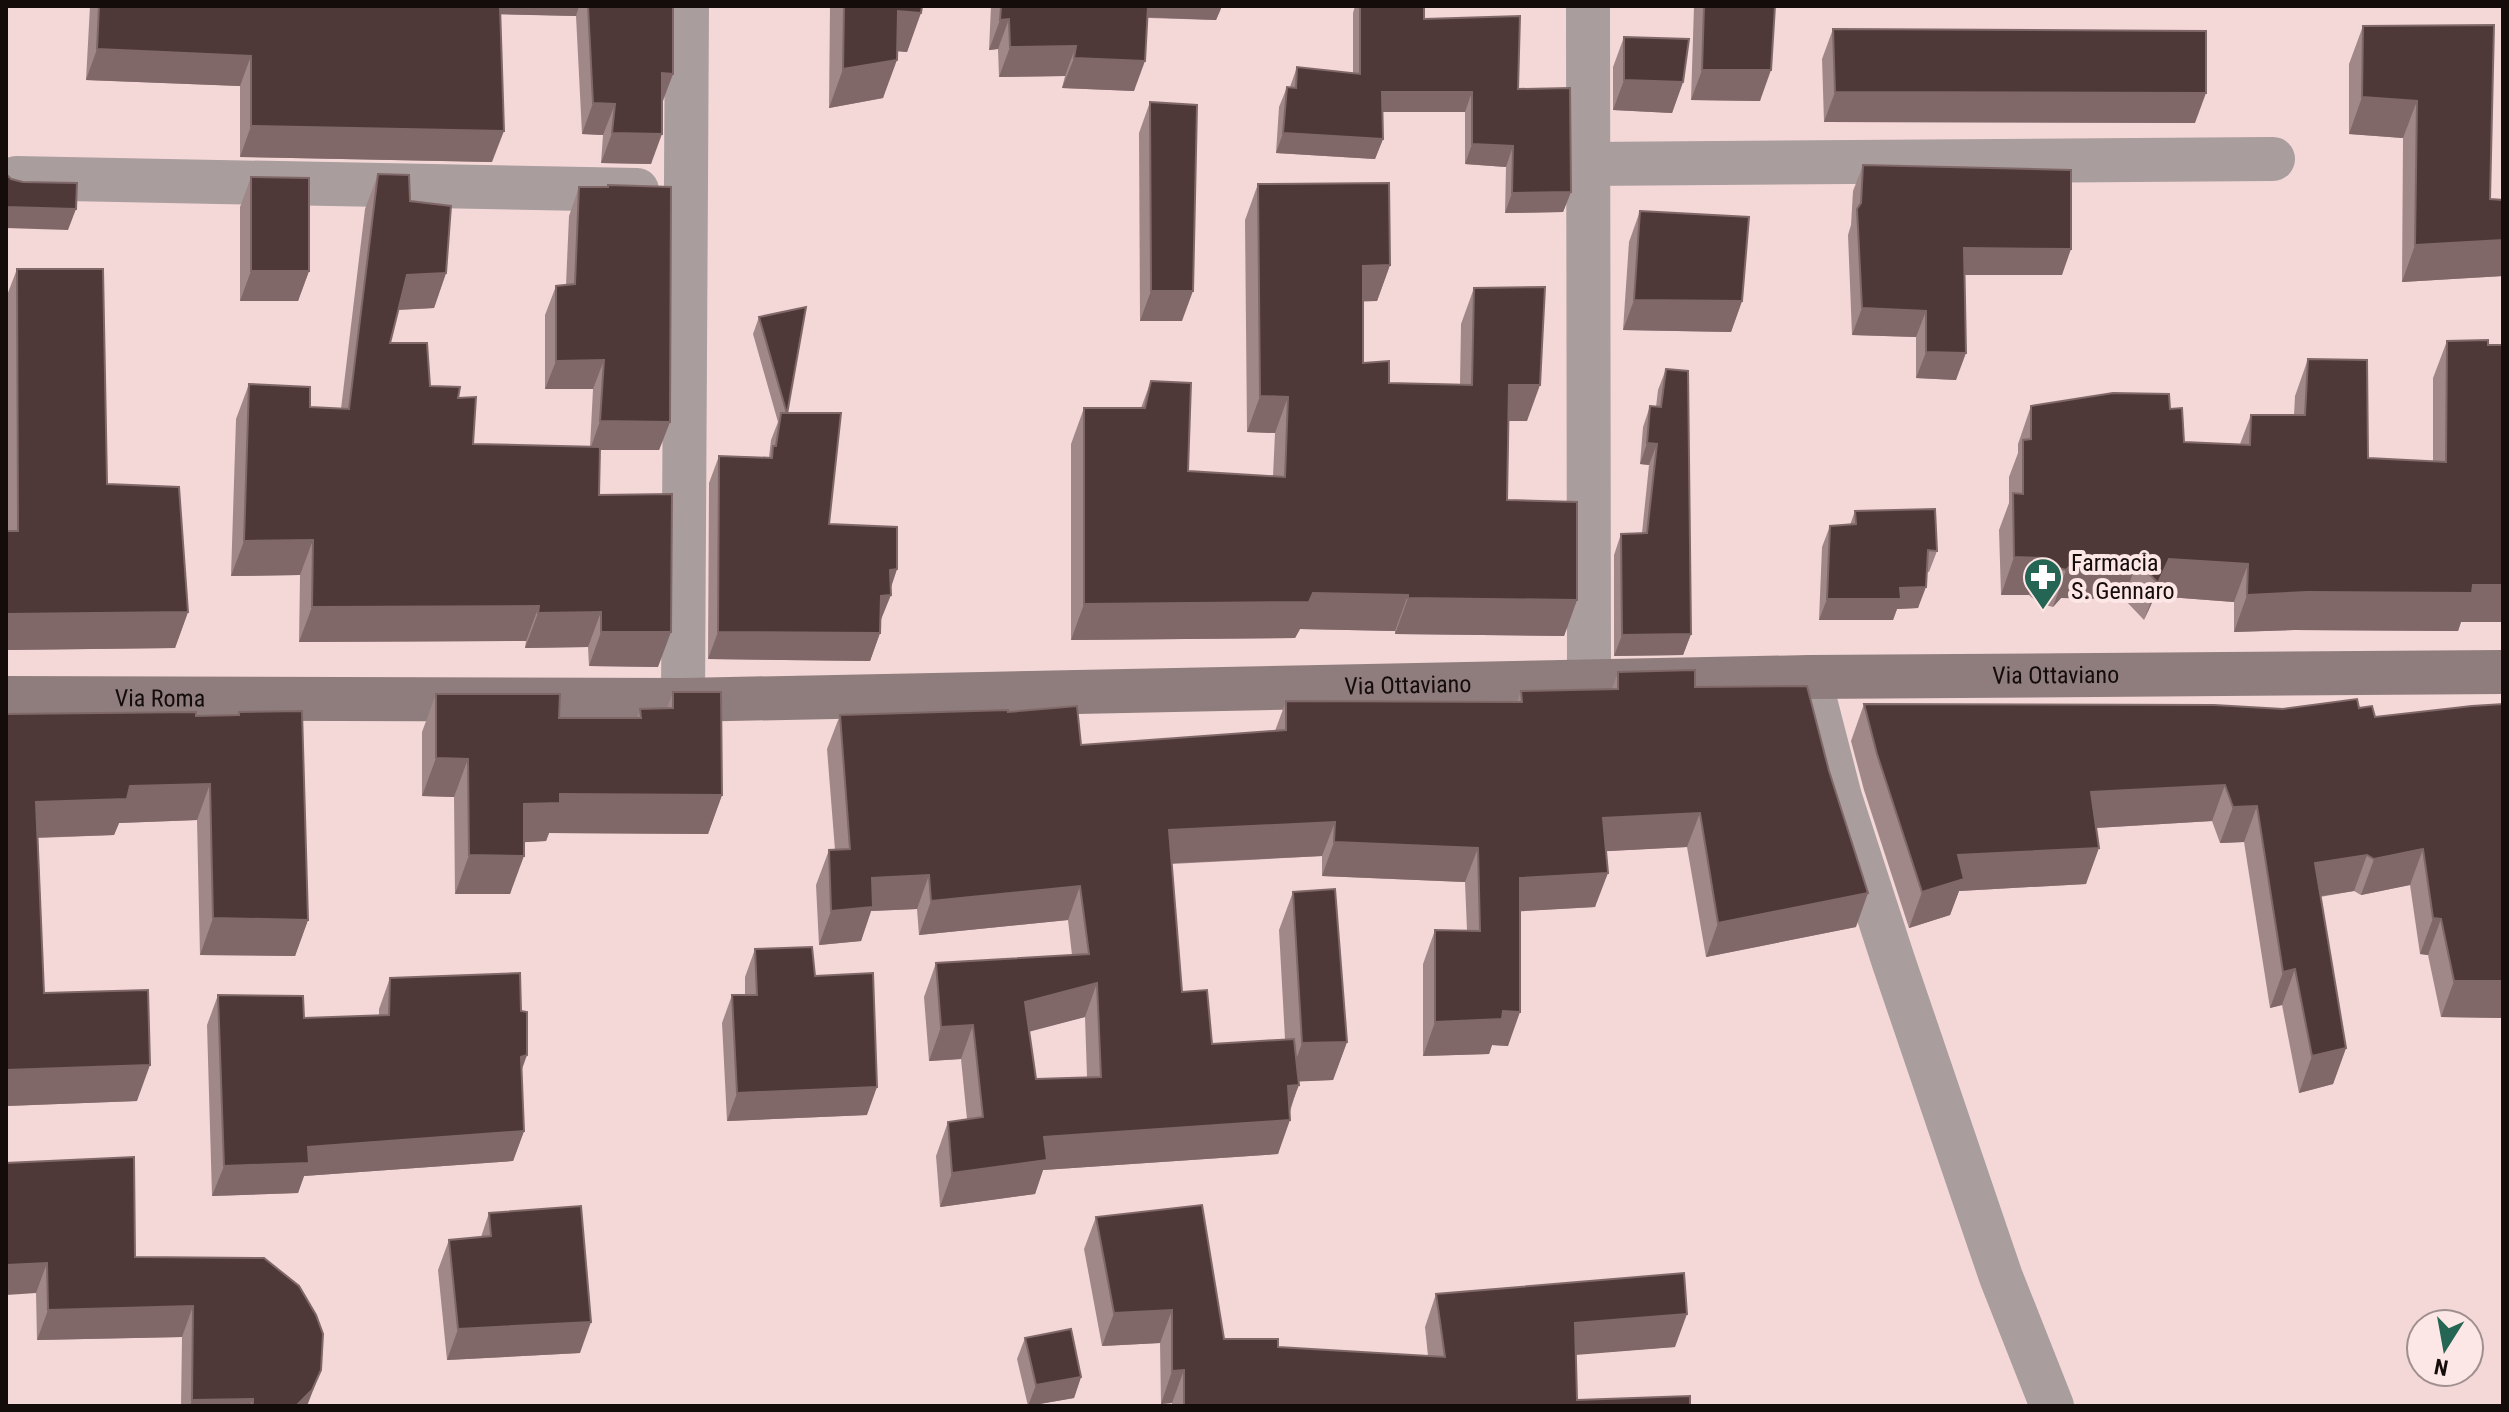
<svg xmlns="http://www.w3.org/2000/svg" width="2509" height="1412" font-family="'Roboto Condensed',sans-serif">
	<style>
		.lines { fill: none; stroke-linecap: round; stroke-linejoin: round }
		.minor { stroke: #a99d9d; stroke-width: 44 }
		.secondary { stroke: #8e7d7c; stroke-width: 44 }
		.wall { fill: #a18888; fill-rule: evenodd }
		.shaded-wall { fill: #806868 }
		.building { fill: #4e3838; stroke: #806868; stroke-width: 2; fill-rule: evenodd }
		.labels { text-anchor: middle; stroke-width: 8; stroke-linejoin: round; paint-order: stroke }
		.poi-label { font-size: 24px; fill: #140b0b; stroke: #fde7e6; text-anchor: start }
		.street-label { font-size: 24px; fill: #140b0b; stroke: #fde7e6 }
	</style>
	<rect width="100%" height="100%" fill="#f4d8d7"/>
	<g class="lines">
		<!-- minor -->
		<g class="minor">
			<path d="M1588,6L1589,681"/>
			<path d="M1587,164L2273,159"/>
			<path d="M16,178L637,190"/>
			<path d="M1809,677L1840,797L1893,960L2001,1277L2052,1406"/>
			<path d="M683,700L687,6"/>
		</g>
		<!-- secondary -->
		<path class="secondary" id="s1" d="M6,698L683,700L1809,677L2503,672"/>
	</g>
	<!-- wall -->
	<g class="wall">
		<path d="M90,6H673V74L662,104L651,164L601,163L603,135L582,134L576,16L500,14L492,162L240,157V86L86,80Z"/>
		<path d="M830,6H922L907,52L897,51L883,98L829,108Z"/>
		<path d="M991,6H1222L1216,20L1148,18L1134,91L1062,88L1065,76L999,77L998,49L989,50Z"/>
		<path d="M1355,6H1424V19L1518,89L1571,192L1563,212L1505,213L1506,167L1465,164V112H1382L1383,139L1375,159L1276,153L1279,107L1287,87H1290L1297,67L1353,73V13Z"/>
		<path d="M1694,6H1775L1760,101L1691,100Z"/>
		<path d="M2363,26L2490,199L2503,200V276L2402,282L2403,138L2349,134V64Z"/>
		<path d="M1833,29L2195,123L1824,122L1822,59Z"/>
		<path d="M1624,37L1683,82L1672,113L1613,110V67Z"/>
		<path d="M1150,102L1182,321H1140L1139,133Z"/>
		<path d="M1863,165L2062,275H1964L1956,380L1916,378V337L1852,335L1848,235L1851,225L1853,191Z"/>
		<path d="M378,174L410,201L446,273L434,308L398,310L390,343L430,386L458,398L473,444L590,447L593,389H545V315L556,286L566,285L569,216L579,187L670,422L659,450H600L599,495L658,667L589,666L588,647L525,648L526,641L299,642L300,575L231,576L236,419L249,384L310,407L341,409L365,209Z"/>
		<path d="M251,177L309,271L298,301H240V207Z"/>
		<path d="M1258,184L1390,265L1377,301H1363V363L1389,383L1460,384L1461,324L1474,288L1527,421H1509L1507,500L1577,600L1564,636L1395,634V631L1300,629L1295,638L1071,640V444L1084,408H1141L1151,381L1188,471L1273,476L1275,433L1247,432L1245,220Z"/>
		<path d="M1640,211L1742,301L1731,332L1623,330L1629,242Z"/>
		<path d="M17,269L107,484L188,612L175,648L6,650V298Z"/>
		<path d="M759,317L788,413L829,524L897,569L880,622V633L870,661L708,659L709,483L719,456L769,457L771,440L778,422L753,334Z"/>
		<path d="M2447,341L2488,345H2503V622H2461L2458,631L2294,630L2234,632V602L2155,596L2144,620L2124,599L2061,598L2053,607L2038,603L2029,595H2001L1999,530L2009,503V477L2018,453V444L2031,406L2170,409L2184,442L2240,444L2251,415H2294L2295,396L2308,359L2368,458L2433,462V378Z"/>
		<path d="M1666,369L1691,634L1683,655L1614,656V555L1621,534L1642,533L1649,465L1640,464L1643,427L1650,406L1656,407L1658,390Z"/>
		<path d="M1855,511L1937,551L1929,572H1927L1918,608L1897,609L1893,620H1819L1822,547L1830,526L1850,525Z"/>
		<path d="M1618,672L1695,687L1856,927L1706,957L1687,847L1606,851L1595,907L1520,911L1508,1046L1492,1045L1489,1054L1423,1056V964L1435,930L1467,931L1465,882L1322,876V856L1172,864L1182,992L1212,1044L1285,1039L1279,930L1293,892L1347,1042L1333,1080L1299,1081L1278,1154L1043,1170L1035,1194L940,1207L936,1156L948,1122L967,1119L961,1059L929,1061L924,997L936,963L1072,955L1068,920L919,935L917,909L871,911L861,941L819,945L816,885L829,850H835L827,749L840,715L1008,712L1081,745L1275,731L1286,701L1517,702L1521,691L1612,689ZM1085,1017L1087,1077L1036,1079L1029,1031Z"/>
		<path d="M673,692L722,795L708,834L549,833L546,841L524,842L510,894H455L454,797L422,796V732L436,694L559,718H637L640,709L667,708Z"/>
		<path d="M1864,704L2283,709L2359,708L2375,717L2503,1018L2441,1017L2428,955L2420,954L2410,885L2361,895L2354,891L2320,897L2346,1048L2333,1084L2299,1093L2282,1005L2270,1008L2244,842L2220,843L2212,821L2096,828L2086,884L1959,891L1950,915L1909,928L1864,790L1851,741Z"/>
		<path d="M239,712L308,920L295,956L200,955L197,820L119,823L114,835L38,838L44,993L137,1101L6,1106V714L196,716L238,715Z"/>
		<path d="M755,949L815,976L867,1115L727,1121L722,1023L732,995H745V977Z"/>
		<path d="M390,978L521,1070L524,1131L513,1161L304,1176L298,1193L212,1196L207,1025L218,995L304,1018L379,1016V1009Z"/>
		<path d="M6,1163L135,1257L307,1406H181L182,1337L37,1340L36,1293Z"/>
		<path d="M489,1213L580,1353L447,1360L438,1270L449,1240L481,1237Z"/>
		<path d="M1096,1217L1224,1339L1278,1347L1428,1356L1425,1327L1436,1294L1675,1347L1576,1354L1577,1400L1690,1406H1172V1403L1161,1404L1160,1343L1102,1346L1084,1249Z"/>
		<path d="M1025,1338L1081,1377L1074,1398L1028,1406L1017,1359Z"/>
	</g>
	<!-- shaded-wall -->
	<g class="shaded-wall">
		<path d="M491,6H579L576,16L488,14Z"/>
		<path d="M1143,6H1222L1216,20L1139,17Z"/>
		<path d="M898,11L921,13L907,52L884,50Z"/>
		<path d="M1009,19L998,49L989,50L1000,20Z"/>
		<path d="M1076,46L1065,76L999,77L1010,47Z"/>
		<path d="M97,49L251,56L240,86L86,80Z"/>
		<path d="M1074,58L1145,61L1134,91L1062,88Z"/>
		<path d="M897,60L883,98L829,108L843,69Z"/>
		<path d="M1702,70H1771L1760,101L1691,100Z"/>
		<path d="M662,73L673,74L661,105Z"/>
		<path d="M1624,80L1683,82L1672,113L1613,110Z"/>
		<path d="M1382,92H1472L1465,112H1375Z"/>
		<path d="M1835,92L2206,93L2195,123L1824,122Z"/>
		<path d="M2362,97L2417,101L2403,138L2349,134Z"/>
		<path d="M593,103L615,104L603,135L582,134Z"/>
		<path d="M251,126L504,131L492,162L240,157Z"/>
		<path d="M612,133L662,134L651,164L601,163Z"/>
		<path d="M1283,133L1383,139L1375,159L1276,153Z"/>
		<path d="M1472,144L1513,146L1506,167L1465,164Z"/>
		<path d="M1571,192L1563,212L1505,213L1512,193Z"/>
		<path d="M6,207L76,209L68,230L6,228Z"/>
		<path d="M2503,240V276L2402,282L2415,245Z"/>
		<path d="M1964,248L2071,249L2062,275H1954Z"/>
		<path d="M1390,265L1377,301L1349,302L1363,266Z"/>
		<path d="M251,271H309L298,301H240Z"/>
		<path d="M446,273L434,308L394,310L407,275Z"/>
		<path d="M1151,291H1193L1182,321H1140Z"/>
		<path d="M1634,300L1742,301L1731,332L1623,330Z"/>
		<path d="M1862,308L1926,311L1916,337L1852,335Z"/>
		<path d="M1926,352L1966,353L1956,380L1916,378Z"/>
		<path d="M604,360L593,389H545L556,361Z"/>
		<path d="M1509,385H1540L1527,421H1496Z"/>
		<path d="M1260,396L1288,397L1275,433L1247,432Z"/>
		<path d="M600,421L670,422L659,450H590Z"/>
		<path d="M1647,443L1657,444L1649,465L1640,464Z"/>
		<path d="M313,540L300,575L231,576L244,541Z"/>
		<path d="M2014,557L2042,558L2029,595H2001Z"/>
		<path d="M2169,559L2248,564L2234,602L2155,596L2144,620L2158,583Z"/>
		<path d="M2075,561H2137L2124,599L2061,598L2053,607L2066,570Z"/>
		<path d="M897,569L888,595H891L880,622L871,624L890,570Z"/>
		<path d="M2473,585H2503V622H2461L2458,631L2294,630L2234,632L2247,595Z"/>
		<path d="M1926,587L1918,608L1897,609L1893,620H1819L1827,599L1900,588Z"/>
		<path d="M1313,593L1408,595L1395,631L1300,629L1295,638L1071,640L1084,604Z"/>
		<path d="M1408,598L1577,600L1564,636L1395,634Z"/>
		<path d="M539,606L526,641L299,642L312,607Z"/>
		<path d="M188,612L175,648L6,650V614Z"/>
		<path d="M601,612L588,647L525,648L538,613Z"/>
		<path d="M601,632H671L658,667L589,666Z"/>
		<path d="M718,632L880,633L870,661L708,659Z"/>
		<path d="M1691,634L1683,655L1614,656L1622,635Z"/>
		<path d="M436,758L468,759L454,797L422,796Z"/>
		<path d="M210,784L197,820L119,823L114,835L23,838L36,802L130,786Z"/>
		<path d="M2225,785L2212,821L2078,829L2091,792Z"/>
		<path d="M560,794L722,795L708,834L549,833L546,841L510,843L524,804Z"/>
		<path d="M2257,806L2244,842L2220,843L2233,807Z"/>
		<path d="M1700,813L1687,847L1591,852L1603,818Z"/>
		<path d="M1335,822L1322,856L1156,864L1169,830Z"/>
		<path d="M1334,842L1478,848L1465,882L1322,876Z"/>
		<path d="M2099,848L2086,884L1959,891L1950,915L1909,928L1922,892L1958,855Z"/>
		<path d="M2423,849L2410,885L2361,895L2374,859Z"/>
		<path d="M469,855L524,856L510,894H455Z"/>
		<path d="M2367,855L2354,891L2302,899L2315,863Z"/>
		<path d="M1608,873L1595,907L1508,912L1520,878Z"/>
		<path d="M929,875L917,909L871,911L861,941L819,945L831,911L872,878Z"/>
		<path d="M1080,886L1068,920L919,935L931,901Z"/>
		<path d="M1868,893L1856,927L1706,957L1718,923Z"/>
		<path d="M213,918L308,920L295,956L200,955Z"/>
		<path d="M2433,918L2441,919L2428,955L2420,954Z"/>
		<path d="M2295,969L2282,1005L2270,1008L2283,972Z"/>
		<path d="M2454,981H2503V1018L2441,1017Z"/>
		<path d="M1097,983L1085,1017L1013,1036L1025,1002Z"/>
		<path d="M1503,1011L1520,1012L1508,1046L1492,1045L1489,1054L1423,1056L1435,1022Z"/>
		<path d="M973,1025L961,1059L929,1061L941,1027Z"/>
		<path d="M1347,1042L1333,1080L1288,1082L1302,1043Z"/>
		<path d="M2346,1048L2333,1084L2299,1093L2312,1056Z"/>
		<path d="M527,1055L516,1086L521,1057Z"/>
		<path d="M150,1065L137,1101L6,1106V1070Z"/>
		<path d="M1299,1085L1286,1119L1288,1086Z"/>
		<path d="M877,1087L867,1115L727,1121L737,1093Z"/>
		<path d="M1290,1120L1278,1154L1043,1170L1035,1194L940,1207L952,1173L1044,1137Z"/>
		<path d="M524,1131L513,1161L304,1176L298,1193L212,1196L224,1166L308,1147Z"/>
		<path d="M47,1263L36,1293L6,1295V1265Z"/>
		<path d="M193,1306L182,1337L37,1340L48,1310Z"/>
		<path d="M1172,1310L1160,1343L1102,1346L1114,1313Z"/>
		<path d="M1687,1314L1675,1347L1563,1356L1575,1323Z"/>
		<path d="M591,1322L580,1353L447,1360L458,1329Z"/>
		<path d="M321,1370L307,1406H296Z"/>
		<path d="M1184,1370L1172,1403L1161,1404L1172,1371Z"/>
		<path d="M1081,1377L1074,1398L1028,1406L1036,1385Z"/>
		<path d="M253,1399L250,1406H190L192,1400Z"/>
	</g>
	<!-- building -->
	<g class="building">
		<path d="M99,6H500L504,131L251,126V56L97,49Z"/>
		<path d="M588,6H673V74L662,73V134L612,133L615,104L593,103Z"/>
		<path d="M844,6H922L921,13L898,11L897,60L843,69Z"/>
		<path d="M1001,6H1148L1145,61L1074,58L1076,46L1010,47L1009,19L1000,20Z"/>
		<path d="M1360,6H1424V19L1520,16L1518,89L1570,88L1571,192L1512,193L1513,146L1472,144V92H1382L1383,139L1283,133L1287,87L1296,88L1297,67L1360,74Z"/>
		<path d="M1704,6H1775L1771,70H1702Z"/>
		<path d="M2494,25L2490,199L2503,200V240L2415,245L2417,101L2362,97L2363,26Z"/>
		<path d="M1833,29L2206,31V93L1835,92Z"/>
		<path d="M1624,37L1689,39L1683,82L1624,80Z"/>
		<path d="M1150,102L1197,105L1193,291H1151Z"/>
		<path d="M1863,165L2071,170V249L1964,248L1966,353L1926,352V311L1862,308L1857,209L1861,203Z"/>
		<path d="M6,174L11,179L23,182L77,183L76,209L6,207Z"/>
		<path d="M378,174L409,175L410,201L451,206L446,273L407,275L390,343H427L430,386L460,387L458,398L476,397L473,444L600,447L599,495L672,494L671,632H601V612L538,613L539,606L312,607L313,540L244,541L249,384L310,387V407L349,409Z"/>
		<path d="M251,177L309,178V271H251Z"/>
		<path d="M1389,183L1390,265L1363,266V363L1389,361V383L1472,385L1474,288L1545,287L1540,385H1509L1507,500L1577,502V600L1408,598V595L1313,593L1309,602L1084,604V408H1145L1151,381L1191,383L1188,471L1285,477L1288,397L1260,396L1258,184Z"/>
		<path d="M608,185L671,187L670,422L600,421L604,360L556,361V286L575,284L579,187H608Z"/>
		<path d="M1640,211L1749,217L1742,301L1634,300Z"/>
		<path d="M17,269H103L107,484L179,487L188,612L6,614V531H18Z"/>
		<path d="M806,307L787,414L759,317Z"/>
		<path d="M2488,340V345H2503V585H2473L2472,593L2307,592L2247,595L2248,564L2169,559L2158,583L2137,561H2075L2066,570L2051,566L2042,558L2014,557L2013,493L2023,494V440L2031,439V406L2113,393L2169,394L2170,409L2182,408L2184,442L2250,445L2251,415H2305L2308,359L2367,360L2368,458L2446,462L2447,341Z"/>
		<path d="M1666,369L1688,371L1691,634L1622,635L1621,534L1647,533L1657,444L1647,443L1650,406L1661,407Z"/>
		<path d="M781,413H841L829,524L897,527V569L890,570L891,595L881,596L880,633L718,632L719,456L772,458L773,446H776Z"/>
		<path d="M1935,509L1937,551L1928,550L1926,587L1900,588L1901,599H1827L1830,526L1856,524L1855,511Z"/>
		<path d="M1695,670V687L1807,686L1829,771L1868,893L1718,923L1700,813L1603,818L1608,873L1520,878V1012L1503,1011L1502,1019L1435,1022V930L1480,931L1478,848L1334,842L1335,822L1169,830L1182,992L1207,990L1212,1044L1294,1039L1299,1085L1288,1086L1290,1120L1044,1137L1047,1160L952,1173L948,1122L983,1117L973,1025L941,1027L936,963L1089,954L1080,886L931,901L929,875L872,878L873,907L831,911L829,850L850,849L840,715L1008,710V712L1077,706L1081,745L1286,730V701L1522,702L1521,691L1618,689V672ZM1097,983L1101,1077L1036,1079L1025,1002Z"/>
		<path d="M673,692H721L722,795L560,794V803L524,804V856L469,855L468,759L436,758V694H560L559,718H641L640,709L673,708Z"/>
		<path d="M2357,699L2359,708L2372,706L2375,717L2472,706L2503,704V981H2454L2441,919L2433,918L2423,849L2374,859L2367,855L2315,863L2346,1048L2312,1056L2295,969L2283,972L2257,806L2233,807L2225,785L2091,792L2099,848L1958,855L1964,879L1922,892L1877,754L1864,704L2214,705L2283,709Z"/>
		<path d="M302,711L308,920L213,918L210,784L130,786L127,799L36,802L44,993L148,990L150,1065L6,1070V714L196,712V716L239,715V712Z"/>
		<path d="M1335,889L1347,1042L1302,1043L1293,892Z"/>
		<path d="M812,947L815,976L873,973L877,1087L737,1093L732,995H757L755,949Z"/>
		<path d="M520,973L521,1011L527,1012V1055L521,1057L524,1131L308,1147L309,1163L224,1166L218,995L303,996L304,1018L389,1015L390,978Z"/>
		<path d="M134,1157L135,1257L264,1258L299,1286L316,1315L323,1334L321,1370L312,1390L296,1406H253V1399L192,1400L193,1306L48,1310L47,1263L6,1265V1163Z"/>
		<path d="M1202,1205L1224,1339H1278V1347L1445,1357L1436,1294L1684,1273L1687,1314L1575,1323L1577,1400L1690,1396V1406H1184V1370L1172,1371V1310L1114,1313L1096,1217Z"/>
		<path d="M581,1206L591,1322L458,1329L449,1240L491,1236L489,1213Z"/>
		<path d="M1071,1329L1081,1377L1036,1385L1025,1338Z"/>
	</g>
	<!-- icons -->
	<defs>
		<symbol id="pharmacy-pin" viewBox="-11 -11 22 30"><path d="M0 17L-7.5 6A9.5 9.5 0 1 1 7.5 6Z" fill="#256553" stroke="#fde7e6"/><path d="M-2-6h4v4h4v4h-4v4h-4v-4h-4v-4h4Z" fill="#fff"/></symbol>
	</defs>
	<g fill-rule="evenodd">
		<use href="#pharmacy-pin" x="2021" y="555" width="44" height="60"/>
	</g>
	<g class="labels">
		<!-- poi labels -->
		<g class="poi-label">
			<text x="2071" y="571">Farmacia<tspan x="2071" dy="28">S. Gennaro</tspan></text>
		</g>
		<!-- street labels -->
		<g class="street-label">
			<text dy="8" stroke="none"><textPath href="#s1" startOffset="2050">Via Ottaviano</textPath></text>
			<text dy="8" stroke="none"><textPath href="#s1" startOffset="1402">Via Ottaviano</textPath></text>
			<text dy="8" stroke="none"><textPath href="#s1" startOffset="154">Via Roma</textPath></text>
		</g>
	</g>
	<!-- border -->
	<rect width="2509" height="1412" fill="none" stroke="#140b0b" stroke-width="16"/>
	<!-- north arrow -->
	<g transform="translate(2445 1348) rotate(191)"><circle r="38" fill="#fde7e6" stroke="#a08f8e" stroke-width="2"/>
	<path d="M0-6L14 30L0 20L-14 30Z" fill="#256553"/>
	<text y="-12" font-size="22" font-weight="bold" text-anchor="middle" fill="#140b0b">N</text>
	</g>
</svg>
